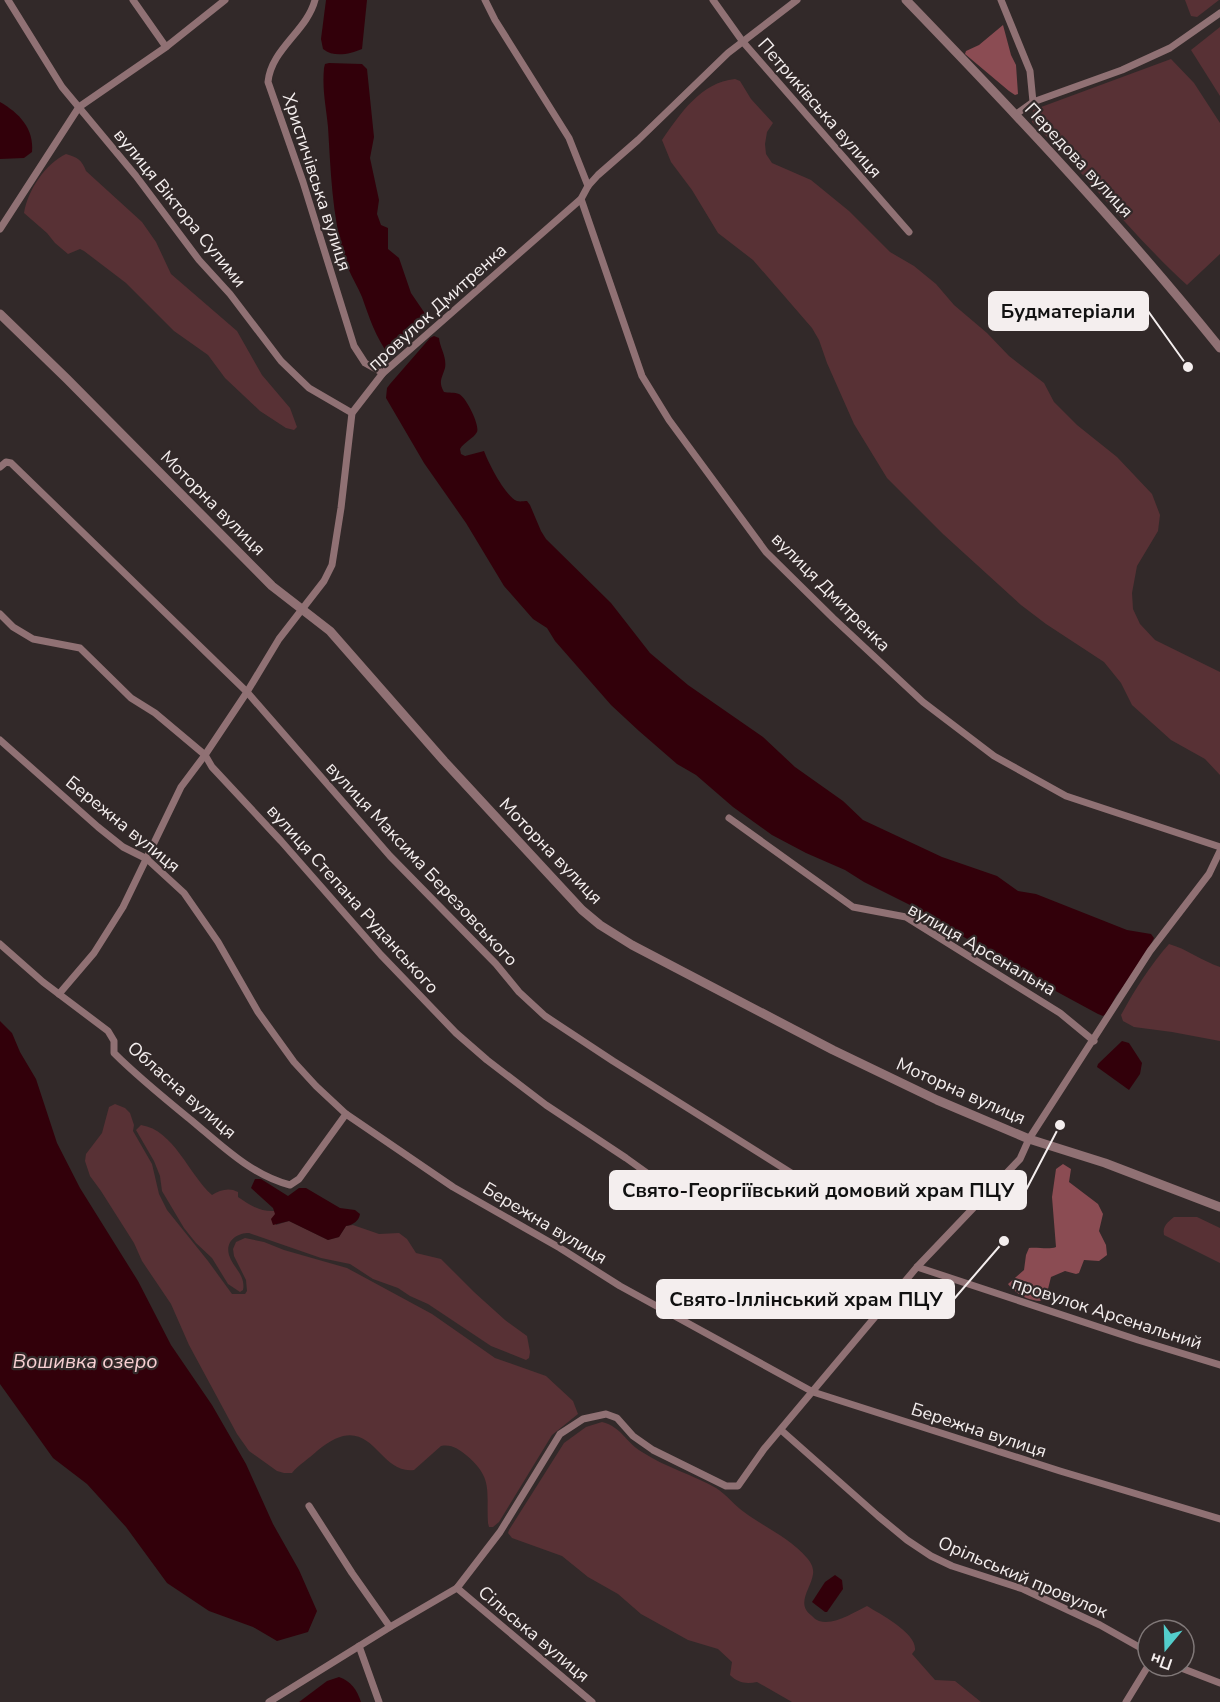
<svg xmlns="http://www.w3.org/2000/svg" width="1220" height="1702" font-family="'Nunito Sans',sans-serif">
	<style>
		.green { fill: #583135 }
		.forest { fill: #8b4c53 }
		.water { fill: #32000a }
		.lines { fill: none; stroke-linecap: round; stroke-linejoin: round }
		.minor { stroke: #907174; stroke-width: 7 }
		.tertiary { stroke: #907174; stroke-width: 9 }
		.labels { text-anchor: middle; stroke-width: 4.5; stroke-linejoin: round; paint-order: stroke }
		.street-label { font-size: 18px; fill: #f4eeee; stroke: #322929 }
		.water-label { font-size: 20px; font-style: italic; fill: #f8cfd2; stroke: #322929 }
		.leader { fill: none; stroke: #f4eeee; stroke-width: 2 }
		.callout-dot { fill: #f4eeee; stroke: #322929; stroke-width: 2 }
		.callout { fill: #f4eeee; stroke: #f4eeee; stroke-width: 2 }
		.callout-label { font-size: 20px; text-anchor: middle; font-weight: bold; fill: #111 }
	</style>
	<rect width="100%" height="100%" fill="#322929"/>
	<!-- green -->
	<g class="green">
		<path d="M1185,0H1219L1197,17L1191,16Z"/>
		<path d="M1220,27V96L1191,50Z"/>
		<path d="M1171,59L1194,83L1220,123V254L1187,285C1131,234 1086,174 1032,122L1033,110Z"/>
		<path d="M735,79L740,81L751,99L773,123L767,132L765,144L766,154L772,163L811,180L849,211L890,252L914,266L936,284L954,305L987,333L1009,356L1044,383L1054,402L1077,425L1117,457L1152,494L1160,515L1158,531L1137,566L1132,593L1133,609L1140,624L1155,640L1220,672V775L1205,759L1171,740L1132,705L1121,683L1104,662L1046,624L1021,605L943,534L887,478L854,424L827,363L819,340L812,328L753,260L718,233L692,190L671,162L662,140C680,114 701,82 735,79Z"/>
		<path d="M66,154C77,157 82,160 86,171L142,222L156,242L171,274L237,331L262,375L290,408L297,427L294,430L286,428L260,411L225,378L208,355L174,331L126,283L84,251L80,249L68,254L55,243L47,233L24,213C28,190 45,164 66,154Z"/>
		<path d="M1169,944C1187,949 1202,961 1220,967V1041L1172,1032L1134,1027L1123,1021L1121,1015C1134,991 1151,964 1169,944Z"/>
		<path d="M115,1104L125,1108L130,1113L134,1125L133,1131L152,1164L159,1194L167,1210L208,1261L232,1294H245L247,1291L246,1280L234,1256L233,1249L236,1242L245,1238L264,1242L284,1250L347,1268L432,1314L495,1358L546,1376L573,1401L578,1414L552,1435L499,1522L493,1527H489L488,1523C486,1492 494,1478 466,1455C458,1449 452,1444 441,1446L414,1470C376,1475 372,1405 317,1451C309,1459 299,1464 292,1473H284L277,1471L249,1451L237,1434L189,1345L171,1304L142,1261L134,1243L101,1191L90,1176L85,1161L86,1154L102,1133L109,1107Z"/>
		<path d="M141,1125C174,1130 189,1175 212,1195C220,1190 229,1187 238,1192V1197C250,1205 260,1212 275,1211L276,1225L289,1221L328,1240L339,1237L346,1226L353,1225L379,1234L399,1233L407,1239L416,1253L441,1259L474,1292L505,1320L527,1336L530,1352L529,1358L526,1360L491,1346L428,1304L410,1296L398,1288L373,1279L350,1264L321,1258L249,1233C237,1233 225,1241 229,1255C233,1268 246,1275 243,1290L240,1292L228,1284L212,1258L196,1243L184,1228L162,1191L160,1176L154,1161L136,1130Z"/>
		<path d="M1174,1217H1197L1220,1228V1263L1164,1235C1162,1226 1168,1222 1174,1217Z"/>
		<path d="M602,1422C622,1427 625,1442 642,1452C665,1467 693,1475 716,1488C727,1495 734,1505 744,1512C764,1527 790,1538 807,1558C811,1562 814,1569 813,1574C811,1589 795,1604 812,1616C814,1618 816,1620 819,1621C834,1626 854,1612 867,1606C880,1614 917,1633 915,1650L912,1654L935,1680L955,1681L981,1702H792L757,1682C746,1684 738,1683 730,1675L732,1662L718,1649L688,1640L641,1614L618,1594L588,1577L562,1556L512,1538L508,1533L509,1530L564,1443L586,1427Z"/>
	</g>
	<!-- forest -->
	<g class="forest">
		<path d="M1003,25L1011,55L1016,65L1018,94L1015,95L1009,91L965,54L966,51L979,45Z"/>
		<path d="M1063,1164L1071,1169L1069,1182L1098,1204L1103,1214L1099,1231L1106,1245L1107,1255L1099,1261L1084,1260L1079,1273L1076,1274L1065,1271L1051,1277L1046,1297L1040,1301C1027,1300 1016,1294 1008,1284L1024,1270L1026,1255L1029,1248C1038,1247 1049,1250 1056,1247L1052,1197L1056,1169Z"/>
	</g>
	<!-- water -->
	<g class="water">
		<path d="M326,0H367L362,49C350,54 334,58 323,49L321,39Z"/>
		<path d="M329,63L362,64L367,69L374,137L370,158L379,200L377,214L381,225L388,228V249L399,258L411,293L426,315L425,322L411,332L392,354L389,355C376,338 369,317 362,297C358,287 352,278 348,268C332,223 331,174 328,127C326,105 322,91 324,68L325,64Z"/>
		<path d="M0,102C19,113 34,128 32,152L24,158L0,159Z"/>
		<path d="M434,336L439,338C440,348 447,357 445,368C442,378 438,382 444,392C448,393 455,392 459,394C466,397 480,425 477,432C473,439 464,442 460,449L461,454L465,456L484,451C488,462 505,496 517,501C520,502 524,501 527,501L530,505L541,531L546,539L611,603L650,653L688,685L763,737L795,767L843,801L863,820L942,857L997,876L1018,891L1036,894L1127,930L1151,934L1154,938L1152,942L1128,980L1116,996L1107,1013L1103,1016L1098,1014L1050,988L1032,973L987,951L916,908L864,882L845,870L806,853L772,835L733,807L696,775L677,764L639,731L611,705L555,641L547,628L533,619L504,586L466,523L424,463L386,398L387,388L390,384L430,338Z"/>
		<path d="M0,1021L12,1033L20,1052L36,1079L57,1143L80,1188L138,1281L171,1345L212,1405L246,1464L273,1524L299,1570L317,1611L308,1632L277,1641L253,1627L209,1611L167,1583L126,1527L87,1484L53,1458L0,1384Z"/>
		<path d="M1122,1041L1129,1043L1142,1063L1140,1074L1129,1090L1097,1067L1098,1064Z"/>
		<path d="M255,1179H261L288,1196L299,1188H306L340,1208L355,1210L360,1214C359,1221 353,1225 346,1226L339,1237L328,1240L289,1221L273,1225L271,1219L275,1214L273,1208L251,1188Z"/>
		<path d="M835,1575L842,1580L843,1589L827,1612H825L812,1602L825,1582Z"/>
		<path d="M339,1677C351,1681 357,1690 361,1702H299L327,1681Z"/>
	</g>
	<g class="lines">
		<!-- minor -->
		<g class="minor">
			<path d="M8,0L62,87L136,176L199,260L230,294L281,361L309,388L352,413"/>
			<path d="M133,0L166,47"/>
			<path d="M315,0C307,31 271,49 268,82L303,182L354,346L365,363L383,373"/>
			<path d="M485,0L495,20L569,138L588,186"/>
			<path d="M713,0L743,42L909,232"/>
			<path d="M1001,0L1030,71L1033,102L1015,115"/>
			<path d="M1033,102L1122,70L1170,48L1220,13"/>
			<path d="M581,199L642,376L669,420L766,552L833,618L923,702L994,756L1066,796L1220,847"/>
			<path d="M0,229L79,107L166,47L225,0"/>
			<path d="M0,467L6,462L11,463L247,692L390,856L496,964L519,992L545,1016L613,1061L815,1188"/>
			<path d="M0,614L13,627L33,639L80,648L131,698L155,713L205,755L212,767L281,841L381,955L456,1033L487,1060L546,1105L626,1158L693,1206"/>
			<path d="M0,740L98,827L123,847L147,859L184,893L218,942L258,1012L294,1062L316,1086L346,1114L453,1187L560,1248L620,1286L813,1392L1060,1471L1220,1519"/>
			<path d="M729,818L853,907L906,917L1060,1013L1094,1041"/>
			<path d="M0,944L43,982L108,1031L114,1041V1053C138,1077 164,1098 191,1120C221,1145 251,1175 290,1185L299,1179L346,1114"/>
			<path d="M59,994L94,953L123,907L181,787L205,755L247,692L279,639L324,581L332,565L341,508L352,413L383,373L581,199L588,186L598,175L638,140L728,53L797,0"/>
			<path d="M917,1267L1138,1340L1220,1365"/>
			<path d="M781,1430L878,1516L907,1540L931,1556L952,1566L1023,1589L1100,1625L1148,1652"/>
			<path d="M309,1506L352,1573L390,1627"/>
			<path d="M457,1588L592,1702"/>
			<path d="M359,1646L379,1702"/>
			<path d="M1176,1666L1220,1683"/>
			<path d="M269,1702L390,1627L457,1588L500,1532L560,1434L583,1419L606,1414L617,1418L633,1436L653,1450L726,1486H738L764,1449L917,1267L1020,1159L1029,1139L1150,951L1209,874L1220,851"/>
			<path d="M1126,1702L1148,1666"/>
		</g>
		<!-- tertiary -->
		<g class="tertiary">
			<path d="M906,0C1015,113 1122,226 1220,348"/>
			<path d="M0,314L67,379L272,586L330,631L444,761L582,910L600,925L632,945L833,1050L937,1100L1029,1139L1105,1163L1220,1207"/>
		</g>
	</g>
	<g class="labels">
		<!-- street labels -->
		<g class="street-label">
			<text transform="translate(820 108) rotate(49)" y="6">Петриківська вулиця</text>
			<text transform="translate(1079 160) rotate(47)" y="6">Передова вулиця</text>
			<text transform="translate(317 182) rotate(72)" y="6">Христичівська вулиця</text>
			<text transform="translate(180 208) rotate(51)" y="6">вулиця Віктора Сулими</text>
			<text transform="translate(437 307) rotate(-42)" y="6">провулок Дмитренка</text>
			<text transform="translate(213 503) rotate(45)" y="6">Моторна вулиця</text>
			<text transform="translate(831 592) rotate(45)" y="6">вулиця Дмитренка</text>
			<text transform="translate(123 824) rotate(39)" y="6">Бережна вулиця</text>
			<text transform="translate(551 851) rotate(46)" y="6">Моторна вулиця</text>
			<text transform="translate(422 864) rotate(47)" y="6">вулиця Максима Березовського</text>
			<text transform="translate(353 899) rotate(48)" y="6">вулиця Степана Руданського</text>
			<text transform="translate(982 949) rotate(30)" y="6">вулиця Арсенальна</text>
			<text transform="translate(182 1090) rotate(41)" y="6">Обласна вулиця</text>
			<text transform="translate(961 1091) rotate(24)" y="6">Моторна вулиця</text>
			<text transform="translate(545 1223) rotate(31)" y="6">Бережна вулиця</text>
			<text transform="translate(1107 1313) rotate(18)" y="6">провулок Арсенальний</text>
			<text transform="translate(979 1430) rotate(18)" y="6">Бережна вулиця</text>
			<text transform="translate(1023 1577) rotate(23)" y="6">Орільський провулок</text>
			<text transform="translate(534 1634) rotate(40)" y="6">Сільська вулиця</text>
		</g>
		<!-- water labels -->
		<g class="water-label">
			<text x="85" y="1368">Вошивка озеро</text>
		</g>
	</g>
	<!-- callouts -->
	<path class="leader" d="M1188 367L1148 311M1060 1125L1026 1190M1004 1241L954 1299"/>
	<g class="callout-dot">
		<circle cx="1188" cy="367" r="6"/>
		<circle cx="1060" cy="1125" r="6"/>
		<circle cx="1004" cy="1241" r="6"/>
	</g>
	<g class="callout">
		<rect x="989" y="292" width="159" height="38" rx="6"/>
		<rect x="610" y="1171" width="416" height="38" rx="6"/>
		<rect x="657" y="1280" width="297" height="38" rx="6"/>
	</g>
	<g class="callout-label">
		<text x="1068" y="318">Будматеріали</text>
		<text x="818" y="1197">Свято-Георгіївський домовий храм ПЦУ</text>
		<text x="806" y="1306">Свято-Іллінський храм ПЦУ</text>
	</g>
	<!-- north arrow -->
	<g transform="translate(1166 1648) rotate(199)"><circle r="28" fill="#322929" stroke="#807878" stroke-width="1.5"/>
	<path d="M0-4.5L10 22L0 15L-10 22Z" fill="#53cdcb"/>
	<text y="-9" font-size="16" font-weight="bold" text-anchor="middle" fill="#f4eeee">Пн</text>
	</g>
</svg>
